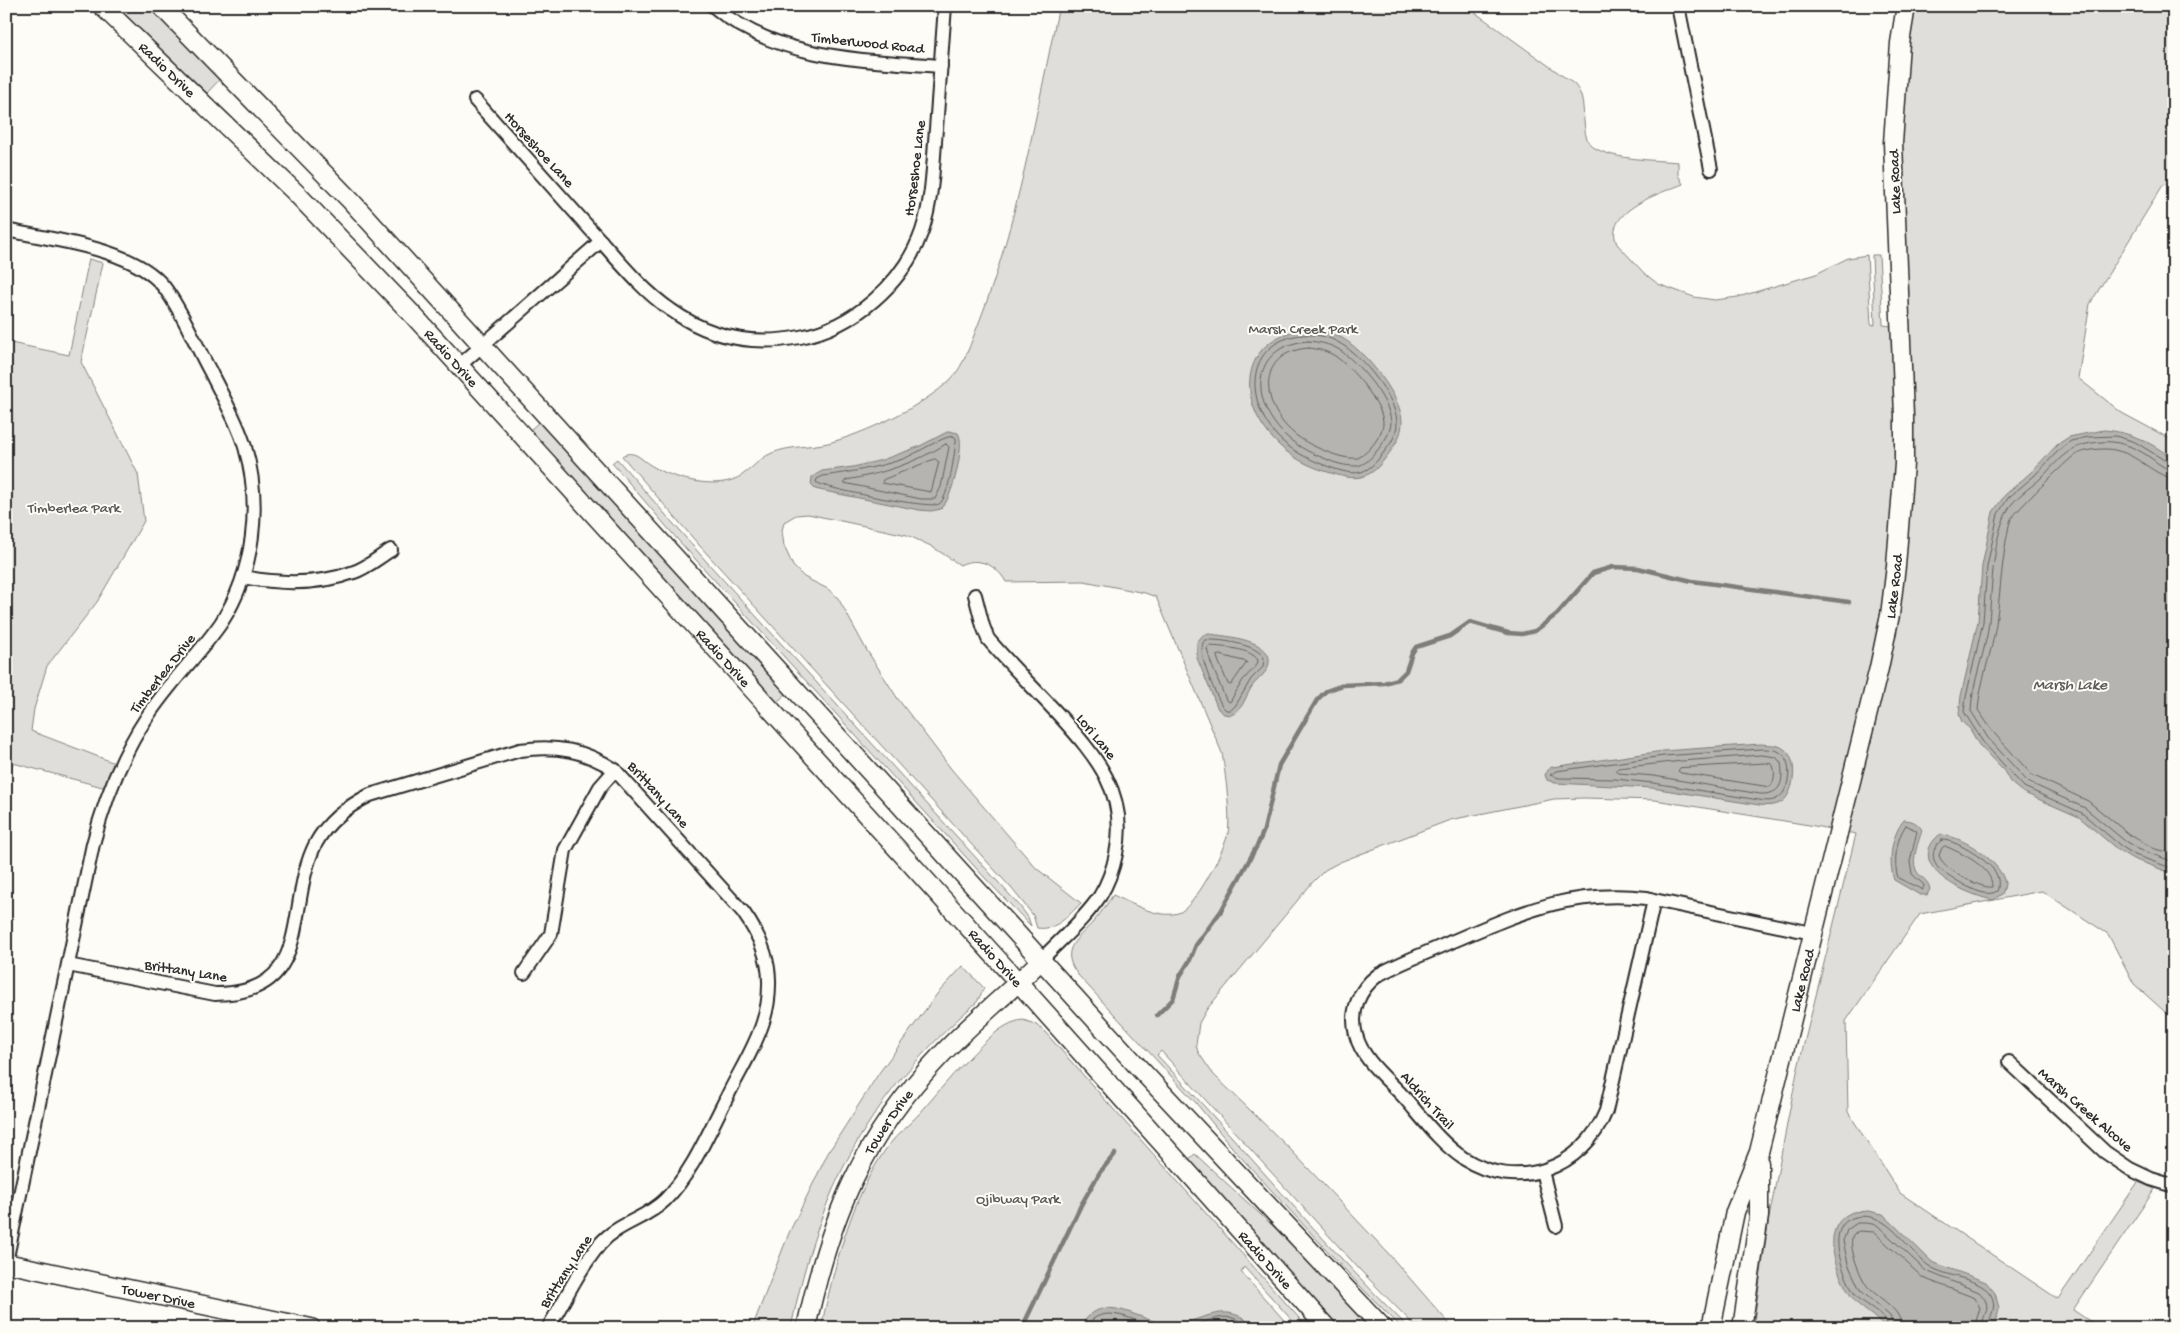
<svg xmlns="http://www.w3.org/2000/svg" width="2180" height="1334" font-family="'Gochi Hand',sans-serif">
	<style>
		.green { fill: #dfdeda; stroke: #858482 }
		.water { fill: #b5b4b1; stroke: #7e7d7b }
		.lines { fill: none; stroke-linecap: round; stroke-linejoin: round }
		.shore { stroke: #626261; stroke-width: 1 }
		.stream { stroke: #7e7d7b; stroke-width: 4.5 }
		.street-casing { stroke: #2b2b2b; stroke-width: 16 }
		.secondary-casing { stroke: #2b2b2b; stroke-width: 21 }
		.street { stroke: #fdfcf7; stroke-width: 12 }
		.secondary { stroke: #fdfcf7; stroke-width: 18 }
		.labels { text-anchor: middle; stroke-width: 4; stroke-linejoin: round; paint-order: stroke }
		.street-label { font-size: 15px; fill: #2b2b2b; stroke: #fdfcf7 }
		.park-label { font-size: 15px; fill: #585857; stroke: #fdfcf7 }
		.water-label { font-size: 16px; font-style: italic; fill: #5b5b5a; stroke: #fdfcf7 }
	</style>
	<rect width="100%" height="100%" fill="#fdfcf7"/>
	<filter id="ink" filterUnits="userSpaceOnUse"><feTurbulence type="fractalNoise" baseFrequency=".02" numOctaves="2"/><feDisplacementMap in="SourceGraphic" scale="10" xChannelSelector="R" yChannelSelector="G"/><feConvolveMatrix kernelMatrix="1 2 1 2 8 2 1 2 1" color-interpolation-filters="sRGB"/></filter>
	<g filter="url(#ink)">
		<!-- green -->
		<g class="green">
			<path d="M116,6H148L220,79L207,93Z"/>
			<path d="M1059,6H1466L1574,84C1584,95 1583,108 1584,121C1585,129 1585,138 1590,144C1604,160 1657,160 1678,162V175L1683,184C1661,193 1602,211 1617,244L1644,273L1658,284L1694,297L1715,300L1738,297L1816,274L1848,258L1867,255L1871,324L1875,325L1872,255H1879L1883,325L1900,327L1893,143L1906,6H2174V182L2163,185L2090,304L2078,378L2122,413L2174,441V1020L2134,984L2108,934L2042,891L1920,914L1846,1021L1848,1112L1900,1193L2058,1299L2138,1182L2155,1189L2073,1310L2100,1328H1753L1769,1218L1797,1072L1856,834L1809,825L1655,800L1584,798L1554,799L1450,820L1340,862L1325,870L1312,883L1207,1009L1199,1023L1196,1045L1198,1052L1213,1074L1290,1149L1387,1252L1453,1328H1417L1361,1271L1161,1051L1157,1055C1242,1145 1320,1241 1409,1328H1402L1361,1287L1236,1152L1196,1103L1078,975C1058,949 1078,939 1094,921C1101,913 1107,904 1113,895C1131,903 1158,919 1178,913C1194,909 1225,849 1228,833C1231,815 1225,771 1222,753L1156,597L1145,593L1084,581L1006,582C997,565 978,556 960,565L931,546L907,535L808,514L796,515L784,522L782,531L784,546L793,566L804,577L828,589L838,598L866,649L898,699L952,770L1036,868L1081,903C1068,916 1056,931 1037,928L1033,915L1012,889L699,545L622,456C626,453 631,453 636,455C642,458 646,463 652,466C672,478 709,488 732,480C748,475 757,459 772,453C789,446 810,447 828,443C864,434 925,405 951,379C964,366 971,342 978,325C1018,223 1036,113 1059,6Z"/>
			<path d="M89,259L103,263L81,362L138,474L144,521L97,602L47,666L34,709L31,731L120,765L110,789L13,763L6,778V342L69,355Z"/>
			<path d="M539,422L786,694L777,702L530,430Z"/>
			<path d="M617,459L706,561L1019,905L1028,917L1031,926L985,878L678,540L612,463Z"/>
			<path d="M963,966L984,988L977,1002C868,1097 820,1186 791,1328H752L789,1233L828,1153L879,1073L937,994Z"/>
			<path d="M1023,1020L1035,1024L1044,1031L1308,1328H1299L1244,1267L1241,1272L1291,1328H821C834,1268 851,1197 888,1146C897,1134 910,1124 920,1113C935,1096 949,1078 965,1062C980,1047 1001,1022 1023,1020Z"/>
			<path d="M1195,1154L1287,1239L1369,1328H1340L1189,1159Z"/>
		</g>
		<!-- water -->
		<g class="water">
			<path d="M1309,329C1321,330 1331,333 1342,338C1364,350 1402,396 1402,422C1402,435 1395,446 1387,456C1381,464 1374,473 1364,476C1354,480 1341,476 1331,473C1309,467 1288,456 1273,439C1233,395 1244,334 1309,329Z"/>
			<path d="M2104,430C2131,432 2153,443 2174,460V874L2133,859L2118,850L2079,817L2022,792L2010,782L2004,771L1979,745L1970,729L1962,722L1959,714L1961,696L1978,621L1982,566L1993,512L2005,495L2030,473L2058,444L2069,437Z"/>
			<path d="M949,431L958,433C966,443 952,500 941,509L931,511L919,510L824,491L815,489L811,485L812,477L822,471L853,467L882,460L918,447Z"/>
			<path d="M1209,634C1225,636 1278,640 1268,667C1265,675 1256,680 1251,688C1245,698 1242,711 1231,715L1224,714L1218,709L1197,658V642L1203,635Z"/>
			<path d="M1761,744C1769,745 1778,744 1784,749C1799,759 1795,792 1782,802C1775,806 1767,806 1759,805L1652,788L1555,783L1547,780L1545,775L1547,770L1552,767L1663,751Z"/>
			<path d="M1904,820C1912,820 1918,823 1922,830C1919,841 1911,859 1916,870C1920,878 1927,878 1930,889L1927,895H1920L1894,880C1888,861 1891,836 1904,820Z"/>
			<path d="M1939,835C1960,834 2001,861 2005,883C2005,887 2003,891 2002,894L1993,900C1967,895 1903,867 1939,835Z"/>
			<path d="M1868,1211L1883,1214L1932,1262L1986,1282L1995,1293L1999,1308L1997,1319L1992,1328H1884C1876,1315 1859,1309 1851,1296C1836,1274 1818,1225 1853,1212C1857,1211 1864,1212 1868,1211Z"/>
			<path d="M1107,1308C1130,1308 1150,1325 1174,1324C1200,1323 1219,1303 1245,1319L1249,1328H1080C1086,1317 1094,1309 1107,1308Z"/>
		</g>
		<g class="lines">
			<!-- shore -->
			<g class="shore">
				<path d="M1301,335C1315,334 1329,336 1341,344C1362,356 1396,397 1397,422C1397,434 1391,444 1384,452C1378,460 1371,469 1361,472C1350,475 1335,469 1324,465C1306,458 1290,450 1277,436C1244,400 1245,342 1301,335Z"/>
				<path d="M1309,341C1319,342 1329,344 1338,349C1357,361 1390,399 1391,422C1391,433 1383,443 1376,452C1371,458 1364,466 1355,466C1345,466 1334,463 1326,459C1308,452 1294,445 1281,431C1248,395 1254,344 1309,341Z"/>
				<path d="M1309,348C1318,349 1327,351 1335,356C1350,366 1385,405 1383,425C1381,437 1369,452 1358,458C1349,459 1337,456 1328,452C1312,446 1298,439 1286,426C1259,395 1261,351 1309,348Z"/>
				<path d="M953,436L956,438V442C954,455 949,498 939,504C931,509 824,489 816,482L817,479L823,476C851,472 876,468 903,459C916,454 941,437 953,436Z"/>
				<path d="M946,444L949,447L941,487L935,499H921L844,483L846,480C882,474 915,463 946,444Z"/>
				<path d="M935,459L939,462L931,492L882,483L883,480Z"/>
				<path d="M2174,464L2169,463L2135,442L2116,436L2088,437L2071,441L2061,448L2034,476L2008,498L1998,514L1987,567L1983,622L1966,697L1964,712L1983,742L2024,787L2082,813L2121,846L2135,855L2174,869"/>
				<path d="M2174,470C2164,470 2156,461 2148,456C2135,447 2117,440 2101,442C2072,444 2064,454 2045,474C2035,485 2020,493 2011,505C1992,532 1992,589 1989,622C1986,652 1972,681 1971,711L1988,738L2028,782L2085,808L2125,841L2138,849L2174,862"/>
				<path d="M2174,478C2153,477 2135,449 2105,449C2096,449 2084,450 2075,455C2068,459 2014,513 2011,519C2008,526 2008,534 2006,541C2001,569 2000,597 1996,624C1992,653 1980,681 1978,710L1994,733L2032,775L2088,801L2130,835L2155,849L2174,854"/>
				<path d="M1205,640C1219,639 1257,644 1264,658L1263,667L1251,679L1236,705L1231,710H1226L1222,706C1216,694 1194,650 1205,640Z"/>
				<path d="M1210,646C1223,647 1250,648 1258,660L1257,665L1243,680L1230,702L1226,700L1211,663L1207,649Z"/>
				<path d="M1220,655L1247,662L1231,685L1228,684L1218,660L1217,656Z"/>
				<path d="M1761,749C1768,749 1776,749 1781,753C1793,761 1790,790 1779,797C1773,802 1766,801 1759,800L1653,783L1615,779L1559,778L1550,775L1556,771L1664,756Z"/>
				<path d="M1762,755L1776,757L1781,763C1784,782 1781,795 1760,794L1654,776L1618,773L1615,771L1618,768L1682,761Z"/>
				<path d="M1767,763L1772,764C1776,770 1775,782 1770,787L1681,773L1678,771L1680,768Z"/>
				<path d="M1906,825L1917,831L1910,862L1912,874L1924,885L1923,890L1898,878C1893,863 1896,838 1906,825Z"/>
				<path d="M1942,840C1954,839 1985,859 1993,869C1998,875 2000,884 1997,891C1983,901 1952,877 1939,869C1931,860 1931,847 1942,840Z"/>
				<path d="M1945,846C1961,853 1993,867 1992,887C1980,889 1941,868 1939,855L1942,848Z"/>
				<path d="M1085,1328C1103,1299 1135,1323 1160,1328"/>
				<path d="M1185,1328C1200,1325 1235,1305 1244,1328"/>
				<path d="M1888,1328C1887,1312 1862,1305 1854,1293C1843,1274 1823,1224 1856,1217C1889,1210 1906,1250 1929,1266C1945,1277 1981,1278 1991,1295C1998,1308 1989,1316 1988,1328"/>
				<path d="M1894,1328L1890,1316L1860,1290L1848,1264L1843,1241L1847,1230L1857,1223H1867L1877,1225L1926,1271L1979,1292C1994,1308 1983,1311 1982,1328"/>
				<path d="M1902,1328C1901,1308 1880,1300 1868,1287C1861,1279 1847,1245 1853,1236C1854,1234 1858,1232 1859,1231L1874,1232L1923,1278L1975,1298L1980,1308L1974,1328"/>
			</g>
			<!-- stream -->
			<g class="stream">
				<path d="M1157,1015L1173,999L1180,976L1190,960L1196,945L1221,911L1258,844L1264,830L1279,765L1317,700L1326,691L1343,685L1384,683L1398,679L1406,671L1412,653L1416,647L1450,636L1470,622L1508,633L1522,634L1535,631L1557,614L1593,573L1613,567L1638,568L1692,581L1849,602"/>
				<path d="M1022,1328L1081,1205L1100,1172L1115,1154"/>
			</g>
			<defs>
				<g id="street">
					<path d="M713,6C776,60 863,60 941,66"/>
					<path d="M1678,6L1711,169"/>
					<path d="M475,100C513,143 552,186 590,229C615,256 640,289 671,310C710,338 753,346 800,337C854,327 904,283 922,231C933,198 933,163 936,129C939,88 942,47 945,6"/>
					<path d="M6,230C53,240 134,248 164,287C183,312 195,344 210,371C222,396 237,420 245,447C262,505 254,572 221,623C198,656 169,683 147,717C121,756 105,799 93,844L6,1262"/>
					<path d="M459,366L601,241"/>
					<path d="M243,577C279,584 319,585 354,572C367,568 379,557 391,550"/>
					<path d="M975,595L983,626L988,639C1010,665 1035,689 1058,714C1096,756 1129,794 1116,854C1113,869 1108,883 1100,896C1084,920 1061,939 1041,960"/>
					<path d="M1654,900L1606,1111C1583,1169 1517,1193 1463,1158C1439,1142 1421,1116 1402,1095C1386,1078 1362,1059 1356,1035C1350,1012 1358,990 1378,975C1401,962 1427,953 1451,942C1520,913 1570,889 1647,898L1654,900L1812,933"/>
					<path d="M68,965L215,994C317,994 284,904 316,843C328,821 348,806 370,795L520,750C556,745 585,750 615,770L743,912C758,933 770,958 769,985C769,998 767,1010 763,1022C755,1048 739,1072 727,1097C709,1131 693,1172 665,1200C646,1219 618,1223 600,1244C579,1269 565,1300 548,1328"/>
					<path d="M524,973L551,934L565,850L600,787L615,770"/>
					<path d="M2009,1062L2105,1152L2130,1169L2151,1179L2174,1186"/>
					<path d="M1542,1171L1556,1226"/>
				</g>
				<g id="secondary">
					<path id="s1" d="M102,6L295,192L414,316L1019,983L1327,1328"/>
					<path d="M161,6L351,201L1140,1069L1383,1328"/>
					<path id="s2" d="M6,1263L311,1328"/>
					<path id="s3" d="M806,1328C830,1217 862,1137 942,1054C973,1021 1009,993 1041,960"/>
					<path id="s4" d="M1711,1328L1735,1212L1759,1152L1879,668L1890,615L1896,566L1904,464V416L1893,143L1900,43L1906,6"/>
					<path d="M1742,1328L1759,1216V1163"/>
				</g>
			</defs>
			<!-- street casing -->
			<use href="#street" class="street-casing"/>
			<!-- secondary casing -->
			<use href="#secondary" class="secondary-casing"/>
			<!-- street -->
			<use href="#street" class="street"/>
			<!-- secondary -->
			<use href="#secondary" class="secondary"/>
		</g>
	</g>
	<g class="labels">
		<!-- street labels -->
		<g class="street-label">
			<text transform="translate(868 42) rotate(6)" y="5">Timberwood Road</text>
			<text dy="5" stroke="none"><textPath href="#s1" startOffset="91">Radio Drive</textPath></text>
			<text transform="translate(540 149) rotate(48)" y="5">Horseshoe Lane</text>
			<text transform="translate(914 168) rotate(-83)" y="5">Horseshoe Lane</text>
			<text transform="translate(1894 182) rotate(-92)" y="5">Lake Road</text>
			<text dy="5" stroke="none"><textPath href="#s1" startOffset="496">Radio Drive</textPath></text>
			<text dy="5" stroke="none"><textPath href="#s4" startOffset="765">Lake Road</textPath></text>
			<text dy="5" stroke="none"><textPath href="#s1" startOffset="901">Radio Drive</textPath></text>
			<text transform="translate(162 673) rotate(-52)" y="5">Timberlea Drive</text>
			<text transform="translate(1097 736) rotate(51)" y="5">Lori Lane</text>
			<text transform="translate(659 794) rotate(48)" y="5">Brittany Lane</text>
			<text dy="5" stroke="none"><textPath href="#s1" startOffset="1306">Radio Drive</textPath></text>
			<text transform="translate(186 970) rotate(9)" y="5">Brittany Lane</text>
			<text dy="5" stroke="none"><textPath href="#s4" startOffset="360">Lake Road</textPath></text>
			<text transform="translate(1428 1100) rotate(48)" y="5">Aldrich Trail</text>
			<text transform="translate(2086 1109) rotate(41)" y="5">Marsh Creek Alcove</text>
			<text dy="5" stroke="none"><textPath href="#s3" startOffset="224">Tower Drive</textPath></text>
			<text dy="5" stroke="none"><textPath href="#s1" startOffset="1711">Radio Drive</textPath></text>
			<text transform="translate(565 1271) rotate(-57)" y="5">Brittany Lane</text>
			<text dy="5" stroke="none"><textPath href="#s2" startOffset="156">Tower Drive</textPath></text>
		</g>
		<!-- park labels -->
		<g class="park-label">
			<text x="1303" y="333">Marsh Creek Park</text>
			<text x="74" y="512">Timberlea Park</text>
			<text x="1018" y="1203">Ojibway Park</text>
		</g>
		<!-- water labels -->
		<g class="water-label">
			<text x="2070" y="689">Marsh Lake</text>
		</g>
	</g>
	<!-- margin -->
	<rect width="2180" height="1334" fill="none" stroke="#fdfcf7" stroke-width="25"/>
	<rect x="12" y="12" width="2155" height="1309" fill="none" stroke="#2b2b2b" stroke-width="2" filter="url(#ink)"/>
</svg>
